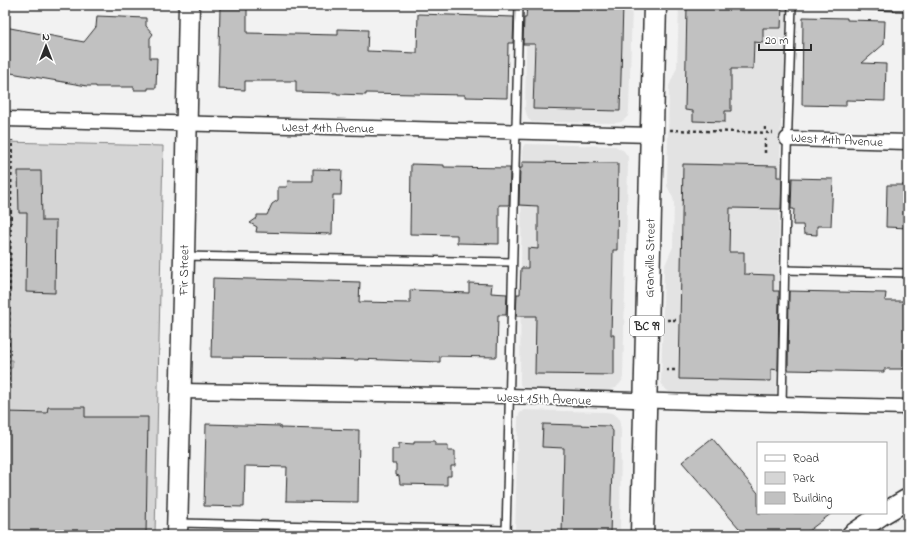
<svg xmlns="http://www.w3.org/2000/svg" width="913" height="540" font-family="'Indie Flower',sans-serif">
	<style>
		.built { fill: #e3e3e3 }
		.green { fill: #d5d5d5; stroke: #808080 }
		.building { fill: #c1c1c1; stroke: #2b2b2b }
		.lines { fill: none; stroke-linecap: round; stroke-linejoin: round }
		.lane-casing { stroke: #2b2b2b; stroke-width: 10 }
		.street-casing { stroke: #2b2b2b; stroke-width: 17 }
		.secondary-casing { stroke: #2b2b2b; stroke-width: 23 }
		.highway-casing { stroke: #2b2b2b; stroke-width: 25 }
		.path { stroke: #2b2b2b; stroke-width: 2.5; stroke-dasharray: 3 3; stroke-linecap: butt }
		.lane { stroke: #fff; stroke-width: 7 }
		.street { stroke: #fff; stroke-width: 14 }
		.secondary { stroke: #fff; stroke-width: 20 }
		.highway { stroke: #fff; stroke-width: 22 }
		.labels { text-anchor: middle; stroke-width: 3.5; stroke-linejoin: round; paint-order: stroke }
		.shield { fill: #fff; stroke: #6b6b6b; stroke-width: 1 }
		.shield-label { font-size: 12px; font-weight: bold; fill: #2b2b2b }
		.street-label { font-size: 13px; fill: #2b2b2b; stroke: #fff }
	</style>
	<rect width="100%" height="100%" fill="#f2f2f2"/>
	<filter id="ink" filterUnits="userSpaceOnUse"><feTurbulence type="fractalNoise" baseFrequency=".025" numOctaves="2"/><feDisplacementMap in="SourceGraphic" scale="8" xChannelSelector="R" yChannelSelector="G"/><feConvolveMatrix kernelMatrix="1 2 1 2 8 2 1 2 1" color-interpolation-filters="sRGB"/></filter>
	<g filter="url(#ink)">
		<!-- built -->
		<g class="built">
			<path d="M527,5H632L629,111L628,116L625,119L621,122L616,123L532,122L528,119L525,109Z"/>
			<path d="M679,5H792L788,119H781L776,397L669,392L663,387L661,382L664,269L665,265L673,247L674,202L673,198L667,186V183L669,86L677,67Z"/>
			<path d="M525,144L615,146L624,151L628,157V164L623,377L622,381L616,388L609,390L525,388L521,386L520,384L522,152L523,147Z"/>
			<path d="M524,410L607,412L612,413L618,417L619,419L621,430L620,535H515L518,417L520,413Z"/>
		</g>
		<!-- green -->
		<path class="green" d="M5,142L163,146L155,535H5V368H12V360H5Z"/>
		<!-- building -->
		<g class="building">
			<path d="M527,5H623L620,111L533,109L535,44H523L524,18H526Z"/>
			<path d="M687,5H782L781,28H763V43L754,42L753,69H731V111H725V122L693,121V111L685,110Z"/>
			<path d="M220,8H247V33L338,35V29L368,30L367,51L417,53L418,14L514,17L513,43H508L507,98L465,97V95L366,93V95L337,94V93L296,92V81H245V90L218,89Z"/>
			<path d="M97,16L146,18V26L153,34L150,38V58H157L156,88H148V90H134V87H96V86H87L5,72V27L84,42L96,27Z"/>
			<path d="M803,17L847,18V20L885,21L884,44L862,63L886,64L885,101L846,100V106L802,105Z"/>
			<path d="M522,162L618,163L617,250H613L611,335H614V375L535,374L536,316H516L517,294H520L521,268H528V248L538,249V206L519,205L520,168H522Z"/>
			<path d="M411,164L444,165V167L510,168L509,205H499V244L457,243V235L410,234Z"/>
			<path d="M683,164L777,166V177H782L781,209L730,208L729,252H744V274L773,275V291H779L778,370L771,369V381L679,379Z"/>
			<path d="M313,169L342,170L341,195H333L332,234L256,232L257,227L250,223L257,218V215H267L272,204L278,200V187H287L288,181H313Z"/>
			<path d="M18,171H41L42,221H56L55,293L26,292L27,213H19Z"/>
			<path d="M792,178L833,179L831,226H817V235L804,234L803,225H793L794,209H791Z"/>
			<path d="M887,185H908V228L886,227Z"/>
			<path d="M213,278L360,282L359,302L410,303V290L442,291V292L469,293V283L492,284L491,293L507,294L506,315H498L497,357L440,356V362L358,359V360L317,359V358L211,357Z"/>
			<path d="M789,291L886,293L885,301H908V369H884V372L788,370Z"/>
			<path d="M48,407H85V417H148L146,535H5V412L47,413Z"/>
			<path d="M206,424L280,426V428L359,430L358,502L286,501L287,467L245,466L244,507L204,506Z"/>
			<path d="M543,424L609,426L613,431L610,535H562L564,448L542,447Z"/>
			<path d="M712,438L758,493V513H832L803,535H745L682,462Z"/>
			<path d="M414,441H435V445H448V451H455V466H451V476H447V485L400,484L399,476L396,475V464H392V449H399V443L414,444Z"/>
		</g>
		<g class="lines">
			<defs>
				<g id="lane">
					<path d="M858,5L908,7"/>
					<path d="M184,256L512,262"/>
					<path d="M785,270L908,273"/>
					<path d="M782,405L787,153L792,5"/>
					<path d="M179,523L506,530"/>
					<path d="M506,535L519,5"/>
				</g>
				<g id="street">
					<path d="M5,119L652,135"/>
					<path d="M787,139L908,142"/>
					<path d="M181,391L509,396L695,402L908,407"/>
				</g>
				<g id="secondary">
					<path d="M886,512L908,499"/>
					<path d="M177,535L184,256L189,5"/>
					<path d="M852,535L884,513"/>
				</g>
				<path id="highway" d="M642,535L655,5"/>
			</defs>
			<!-- lane casing -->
			<use href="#lane" class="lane-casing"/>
			<!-- street casing -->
			<use href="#street" class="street-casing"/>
			<!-- secondary casing -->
			<use href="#secondary" class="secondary-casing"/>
			<!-- highway casing -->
			<use href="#highway" class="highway-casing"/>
			<!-- path -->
			<g class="path">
				<path d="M670,130L773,133"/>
				<path d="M765,130V125"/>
				<path d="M765,153V136"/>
				<path d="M667,320H676"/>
				<path d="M666,370H675"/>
				<path d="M8,387L12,140"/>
			</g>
			<!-- lane -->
			<use href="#lane" class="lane"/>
			<!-- street -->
			<use href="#street" class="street"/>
			<!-- secondary -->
			<use href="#secondary" class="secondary"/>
			<!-- highway -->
			<use href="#highway" class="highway"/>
		</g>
	</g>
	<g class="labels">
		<!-- shield labels -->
		<rect class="shield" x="630" y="316" width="34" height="20" rx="3"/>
		<g class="shield-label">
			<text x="647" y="330">BC 99</text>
		</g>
		<!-- street labels -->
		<g class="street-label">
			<text transform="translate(328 127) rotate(1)" y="5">West 14th Avenue</text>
			<text transform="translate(837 139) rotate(3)" y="5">West 14th Avenue</text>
			<text transform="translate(649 258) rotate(-89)" y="5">Granville Street</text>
			<text transform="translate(183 270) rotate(-89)" y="5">Fir Street</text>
			<text transform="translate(544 398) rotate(2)" y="5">West 15th Avenue</text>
		</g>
	</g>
	<!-- margin -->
	<rect width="913" height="540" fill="none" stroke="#fff" stroke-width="20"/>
	<rect x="10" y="10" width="893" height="520" fill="none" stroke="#2b2b2b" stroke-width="1.5" filter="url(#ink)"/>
	<!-- legend -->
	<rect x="757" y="442" width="130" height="72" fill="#ffffff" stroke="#aaaaaa"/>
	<rect x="765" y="455" width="20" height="6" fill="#ffffff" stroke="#aaaaaa"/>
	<text x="793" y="462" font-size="12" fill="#2b2b2b">Road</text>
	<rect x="765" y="472" width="20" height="12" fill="#d5d5d5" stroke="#aaaaaa"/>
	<text x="793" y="482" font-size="12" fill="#2b2b2b">Park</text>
	<rect x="765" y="492" width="20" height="12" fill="#c1c1c1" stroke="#aaaaaa"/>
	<text x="793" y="502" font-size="12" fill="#2b2b2b">Building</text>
	<!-- north arrow -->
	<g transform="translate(46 46)" stroke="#ffffff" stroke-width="3" paint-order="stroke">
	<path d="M0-3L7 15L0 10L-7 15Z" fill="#2b2b2b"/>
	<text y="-6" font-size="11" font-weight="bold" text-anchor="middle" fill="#2b2b2b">N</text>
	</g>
	<!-- scale -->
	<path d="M759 44v6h52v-6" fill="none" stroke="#2b2b2b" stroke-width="2"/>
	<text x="765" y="44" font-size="12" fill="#2b2b2b" stroke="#ffffff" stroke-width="3" paint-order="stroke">20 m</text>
</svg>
